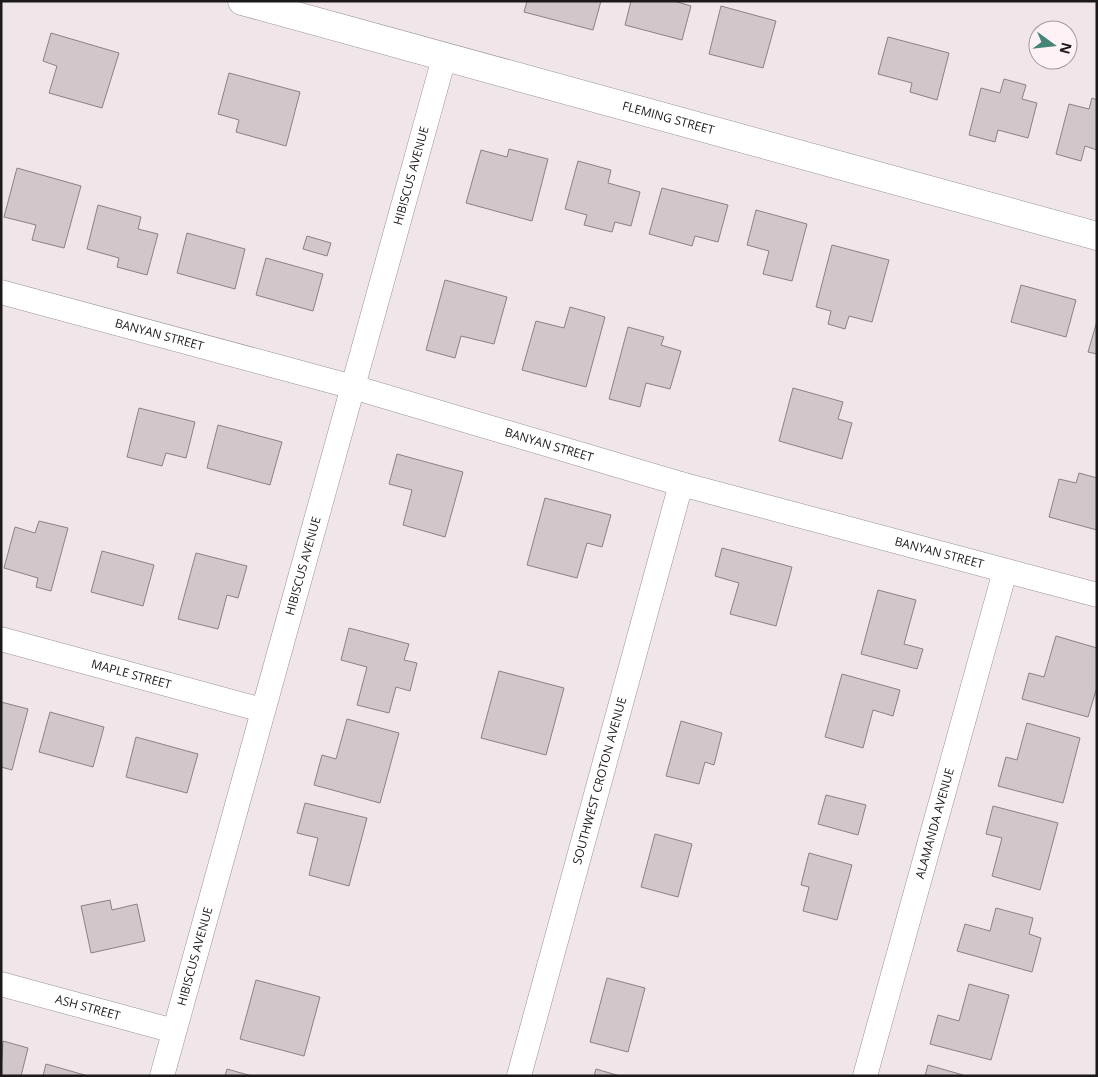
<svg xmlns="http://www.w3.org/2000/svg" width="1098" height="1077" font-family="'Open Sans',sans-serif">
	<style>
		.building { fill: #d1c6ca; stroke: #8b8184 }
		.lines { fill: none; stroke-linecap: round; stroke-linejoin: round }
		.street-casing { stroke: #9b9195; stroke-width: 25 }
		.secondary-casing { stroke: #9b9195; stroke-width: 29 }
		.street { stroke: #fff; stroke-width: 24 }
		.secondary { stroke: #fff; stroke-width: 28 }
		.labels { text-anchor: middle; stroke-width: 4.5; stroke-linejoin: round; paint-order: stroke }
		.street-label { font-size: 12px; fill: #1c191a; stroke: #fef2f7 }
	</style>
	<rect width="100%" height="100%" fill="#f0e5e9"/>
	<!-- building -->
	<g class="building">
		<path d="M527,1H601L593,30L524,12Z"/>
		<path d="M631,1H674L691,6L682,40L625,25Z"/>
		<path d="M721,6L776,21L763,68L709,54Z"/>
		<path d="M51,33L119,53L102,108L49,93L57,66L43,61Z"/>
		<path d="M888,37L949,53L937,100L910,92L912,83L878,74Z"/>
		<path d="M229,73L300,92L286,146L236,132L239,120L218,114Z"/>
		<path d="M1004,79L1026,85L1022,99L1037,103L1028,138L998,130L995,142L969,135L981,88L1000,93Z"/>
		<path d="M1092,98L1097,100V150L1085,146L1081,161L1056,154L1069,104L1089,109Z"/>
		<path d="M509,149L548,159L532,221L466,203L481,150L507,157Z"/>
		<path d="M578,161L611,170L608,183L640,192L631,226L615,222L612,232L584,225L587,215L565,209Z"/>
		<path d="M17,168L81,186L64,248L32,240L36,225L4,217Z"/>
		<path d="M662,188L728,205L718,242L695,236L692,246L649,234Z"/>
		<path d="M98,205L141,217L138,229L158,234L147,275L117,267L119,258L87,249Z"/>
		<path d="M756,210L807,224L792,281L763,274L769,251L747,245Z"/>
		<path d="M187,233L245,249L235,289L177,273Z"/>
		<path d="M307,236L331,243L327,256L303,249Z"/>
		<path d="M832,245L889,260L872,322L849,316L845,329L828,324L831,311L816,307Z"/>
		<path d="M266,258L323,274L313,311L256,295Z"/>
		<path d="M445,280L507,297L494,344L461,336L455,358L426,350Z"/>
		<path d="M1021,285L1076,300L1066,337L1011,322Z"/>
		<path d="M570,307L605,317L586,387L522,370L536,321L564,328Z"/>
		<path d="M1097,321V354L1088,352Z"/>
		<path d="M628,327L664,337L661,345L681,351L670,389L646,383L640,407L609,399Z"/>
		<path d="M793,388L843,402L838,419L852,423L842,459L779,441Z"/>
		<path d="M139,408L195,422L186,458L166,453L162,466L127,457Z"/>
		<path d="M218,425L282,442L270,485L207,468Z"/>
		<path d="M397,454L463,472L445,537L403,525L412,490L389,484Z"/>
		<path d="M1079,473L1097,478V530L1049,517L1059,479L1076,483Z"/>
		<path d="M545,498L611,515L602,547L587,543L577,578L527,565Z"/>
		<path d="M39,521L68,528L51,591L36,587L38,578L4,568L15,527L35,533Z"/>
		<path d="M722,548L792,567L776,626L730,614L739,583L715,576Z"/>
		<path d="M102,551L154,565L143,606L91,592Z"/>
		<path d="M196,553L247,566L238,598L227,595L218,629L178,619Z"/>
		<path d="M878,590L916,600L904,644L923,649L917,669L861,654Z"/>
		<path d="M349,628L409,644L404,660L417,663L410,691L396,687L389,713L357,705L367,667L341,660Z"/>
		<path d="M1056,636L1097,648V687L1088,717L1022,699L1029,673L1044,677Z"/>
		<path d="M499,671L564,688L546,755L481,738Z"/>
		<path d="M842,674L900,690L893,716L873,710L863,748L825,737Z"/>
		<path d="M1,702L28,709L12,770L1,767Z"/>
		<path d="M50,712L104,727L93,767L39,752Z"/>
		<path d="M347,719L399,733L380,803L314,785L322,755L336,759Z"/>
		<path d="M681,721L722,733L714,765L705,762L699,784L666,776Z"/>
		<path d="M1027,723L1080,738L1063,803L998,786L1006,757L1017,760Z"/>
		<path d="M136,737L198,754L187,793L126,777Z"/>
		<path d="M826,795L866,805L858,835L818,824Z"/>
		<path d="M305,803L367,818L349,886L309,875L318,838L297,833Z"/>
		<path d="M993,806L1058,823L1040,890L992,876L1002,838L986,834Z"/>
		<path d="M655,834L692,844L678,897L641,887Z"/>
		<path d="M809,853L852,865L837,920L803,911L809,887L801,885Z"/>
		<path d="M110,900L112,910L137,904L145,941L91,953L81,906Z"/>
		<path d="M996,908L1033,918L1029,934L1041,938L1032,972L957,951L965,924L990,931Z"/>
		<path d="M607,978L645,988L628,1052L590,1042Z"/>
		<path d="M256,980L320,997L304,1056L240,1039Z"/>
		<path d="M969,984L1009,995L991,1060L930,1044L938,1015L959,1021Z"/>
		<path d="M3,1041L28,1048L21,1076H1Z"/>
		<path d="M46,1064L88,1076H43Z"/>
		<path d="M928,1065L963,1075V1076H925Z"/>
		<path d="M227,1069L252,1076H225Z"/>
		<path d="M596,1069L620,1076H594Z"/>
	</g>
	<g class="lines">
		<defs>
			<g id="street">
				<path id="s1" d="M1,292L353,387L681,484L1097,595"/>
				<path id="s2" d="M1,639L262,710"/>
				<path id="s3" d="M1,984L174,1031"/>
				<path id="s4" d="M162,1076L444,58"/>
				<path id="s5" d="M519,1076L681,484"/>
				<path id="s6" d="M865,1076L1005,571"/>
			</g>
			<g id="secondary">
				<path id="s7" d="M242,1L1097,236"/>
			</g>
		</defs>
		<!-- street casing -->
		<use href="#street" class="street-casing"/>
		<!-- secondary casing -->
		<use href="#secondary" class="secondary-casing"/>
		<!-- street -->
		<use href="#street" class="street"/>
		<!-- secondary -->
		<use href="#secondary" class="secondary"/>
	</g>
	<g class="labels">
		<!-- street labels -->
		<g class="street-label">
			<text dy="4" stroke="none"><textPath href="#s7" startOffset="442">FLEMING STREET</textPath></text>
			<text dy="4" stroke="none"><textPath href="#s4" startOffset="934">HIBISCUS AVENUE</textPath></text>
			<text dy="4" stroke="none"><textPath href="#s1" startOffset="164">BANYAN STREET</textPath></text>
			<text dy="4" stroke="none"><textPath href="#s1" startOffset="569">BANYAN STREET</textPath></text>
			<text dy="4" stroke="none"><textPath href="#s1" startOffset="974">BANYAN STREET</textPath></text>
			<text dy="4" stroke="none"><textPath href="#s4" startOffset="529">HIBISCUS AVENUE</textPath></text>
			<text dy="4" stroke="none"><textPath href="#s2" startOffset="135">MAPLE STREET</textPath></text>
			<text dy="4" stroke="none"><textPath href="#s5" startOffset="306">SOUTHWEST CROTON AVENUE</textPath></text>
			<text dy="4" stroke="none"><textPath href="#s6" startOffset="262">ALAMANDA AVENUE</textPath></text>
			<text dy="4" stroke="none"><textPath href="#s4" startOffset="124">HIBISCUS AVENUE</textPath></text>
			<text dy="4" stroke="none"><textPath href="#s3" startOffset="90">ASH STREET</textPath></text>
		</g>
	</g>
	<!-- border -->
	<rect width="1098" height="1077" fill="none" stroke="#1c191a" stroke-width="5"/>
	<!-- north arrow -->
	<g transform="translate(1053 45) rotate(105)"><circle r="24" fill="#fef2f7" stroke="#a49b9f"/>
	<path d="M0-4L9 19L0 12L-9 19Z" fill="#438678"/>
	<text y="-8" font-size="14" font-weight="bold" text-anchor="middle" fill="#1c191a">N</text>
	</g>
</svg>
